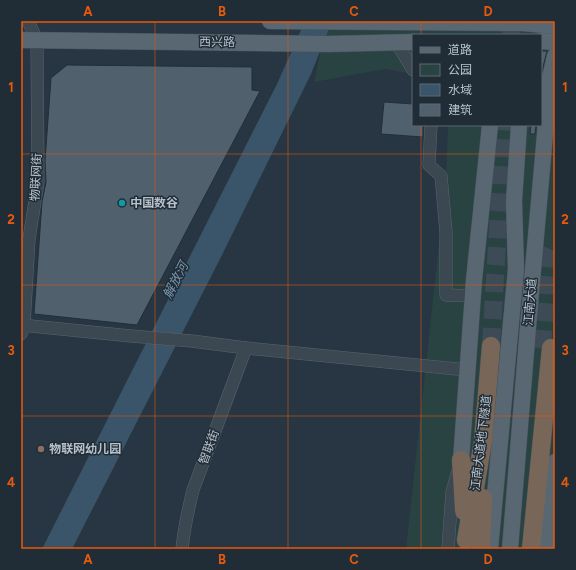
<svg xmlns="http://www.w3.org/2000/svg" width="576" height="570" font-family="Figtree,'Noto Sans SC',sans-serif">
	<style>
		.green { fill: #294343 }
		.water { fill: #3a5569 }
		.building { fill: #50606d; stroke: #222f39 }
		.lines { fill: none; stroke-linecap: round; stroke-linejoin: round }
		.highway-tunnel { stroke: #3d4b57; stroke-width: 18; stroke-dasharray: 18 9; stroke-linecap: butt }
		.minor-casing { stroke: #59656f; stroke-width: 13 }
		.major-casing { stroke: #45515b; stroke-width: 17 }
		.highway-casing { stroke: #46525c; stroke-width: 19 }
		.minor { stroke: #3b4852; stroke-width: 12 }
		.major { stroke: #596772; stroke-width: 16 }
		.highway { stroke: #786758; stroke-width: 18 }
		.grid { fill: none; stroke: #e8590c; stroke-width: 1; stroke-opacity: 0.55 }
		.culture-dot { fill: #0f9aa8; stroke: #202d37; stroke-width: 1.5 }
		.education-dot { fill: #8d6e63; stroke: #202d37; stroke-width: 1.5 }
		.labels { text-anchor: middle; stroke-width: 3; stroke-linejoin: round; paint-order: stroke }
		.street-label { font-size: 12px; fill: #b8c2cc; stroke: #202d37 }
		.poi-label { font-size: 12px; font-weight: bold; fill: #b8c2cc; stroke: #202d37; text-anchor: start }
		.water-label { font-size: 13px; font-style: italic; fill: #7897ae; stroke: #202d37 }
		.neatline { fill: none; stroke: #e8590c; stroke-width: 1.5 }
		.grid-label { font-size: 13px; text-anchor: middle; font-weight: bold; fill: #e8590c }
	</style>
	<rect width="100%" height="100%" fill="#273642"/>
	<!-- green -->
	<path class="green" d="M327,21H555V549H406L446,180L448,125H541V35H413V74L385,69L314,82Z"/>
	<!-- water -->
	<path class="water" d="M305,21H332L311,74L222,255L72,549H42L277,84Z"/>
	<!-- building -->
	<g class="building">
		<path d="M541,51H547L541,75Z"/>
		<path d="M67,65L252,67V90L260,91L137,325L34,314L42,202L46,182L45,161L51,78Z"/>
		<path d="M384,102L413,104V125H423V137L381,134Z"/>
		<path d="M531,125H536L535,134H530Z"/>
	</g>
	<g class="lines">
		<!-- highway-tunnel -->
		<g class="highway-tunnel">
			<path d="M511,35L513,21"/>
			<path d="M491,346L504,125"/>
			<path d="M542,348L549,255L555,242"/>
		</g>
		<defs>
			<g id="minor">
				<path d="M396,42L413,70"/>
				<path d="M431,125L429,165L441,176L446,232V295L473,296"/>
				<path d="M21,325L131,336L192,341L246,348L467,370"/>
				<path d="M21,334L24,325L29,239L38,182L37,40L28,21"/>
				<path d="M182,549C184,529 188,510 193,490L246,348"/>
				<path d="M448,549L452,492L458,471"/>
			</g>
			<g id="major">
				<path d="M270,21L522,23L555,26"/>
				<path d="M21,40L328,44L413,42"/>
				<path d="M541,41L555,42"/>
				<path d="M461,460L474,280L490,125"/>
				<path d="M490,549L516,269L514,201L519,125"/>
				<path d="M510,549L529,315L550,78L555,56"/>
				<path d="M546,549L555,462"/>
			</g>
			<g id="highway">
				<path d="M461,460L464,511"/>
				<path d="M466,540L483,441L491,346"/>
				<path d="M481,549L483,498"/>
				<path d="M531,549L551,348"/>
			</g>
		</defs>
		<!-- minor casing -->
		<use href="#minor" class="minor-casing"/>
		<!-- major casing -->
		<use href="#major" class="major-casing"/>
		<!-- highway casing -->
		<use href="#highway" class="highway-casing"/>
		<!-- minor -->
		<use href="#minor" class="minor"/>
		<!-- major -->
		<use href="#major" class="major"/>
		<!-- highway -->
		<use href="#highway" class="highway"/>
	</g>
	<!-- grid -->
	<path class="grid" d="M155,21V549M288,21V549M421,21V35M421,125V549M21,154H555M21,285H555M21,416H555"/>
	<!-- markers -->
	<circle class="culture-dot" cx="122" cy="203" r="4"/>
	<circle class="education-dot" cx="41" cy="449" r="4"/>
	<g class="labels">
		<!-- street labels -->
		<g class="street-label">
			<text transform="translate(217 42) rotate(1)" y="4">西兴路</text>
			<text transform="translate(36 177) rotate(-87)" y="4">物联网街</text>
			<text transform="translate(530 302) rotate(-85)" y="4">江南大道</text>
			<text transform="translate(481 443) rotate(-83)" y="4">江南大道地下隧道</text>
			<text transform="translate(209 447) rotate(-70)" y="4">智联街</text>
		</g>
		<!-- poi labels -->
		<g class="poi-label">
			<text x="130" y="207">中国数谷</text>
			<text x="49" y="453">物联网幼儿园</text>
		</g>
		<!-- water labels -->
		<g class="water-label">
			<text transform="translate(175 280) rotate(-63)" y="5">解放河</text>
		</g>
	</g>
	<!-- border -->
	<rect width="576" height="570" fill="none" stroke="#202d37" stroke-width="44"/>
	<!-- legend -->
	<rect x="412" y="34" width="130" height="92" fill="#202d37" stroke="#5d6973"/>
	<rect x="420" y="47" width="20" height="6" fill="#596772" stroke="#5d6973"/>
	<text x="448" y="54" font-size="12" fill="#b8c2cc">道路</text>
	<rect x="420" y="64" width="20" height="12" fill="#294343" stroke="#5d6973"/>
	<text x="448" y="74" font-size="12" fill="#b8c2cc">公园</text>
	<rect x="420" y="84" width="20" height="12" fill="#3a5569" stroke="#5d6973"/>
	<text x="448" y="94" font-size="12" fill="#b8c2cc">水域</text>
	<rect x="420" y="104" width="20" height="12" fill="#50606d" stroke="#5d6973"/>
	<text x="448" y="114" font-size="12" fill="#b8c2cc">建筑</text>
	<rect x="22" y="22" width="532" height="526" class="neatline"/>
	<g class="grid-label">
		<text x="88" y="16">A</text>
		<text x="222" y="16">B</text>
		<text x="354" y="16">C</text>
		<text x="488" y="16">D</text>
		<text x="11" y="92">1</text>
		<text x="565" y="92">1</text>
		<text x="11" y="224">2</text>
		<text x="565" y="224">2</text>
		<text x="11" y="355">3</text>
		<text x="565" y="355">3</text>
		<text x="11" y="487">4</text>
		<text x="565" y="487">4</text>
		<text x="88" y="564">A</text>
		<text x="222" y="564">B</text>
		<text x="354" y="564">C</text>
		<text x="488" y="564">D</text>
	</g>
</svg>
